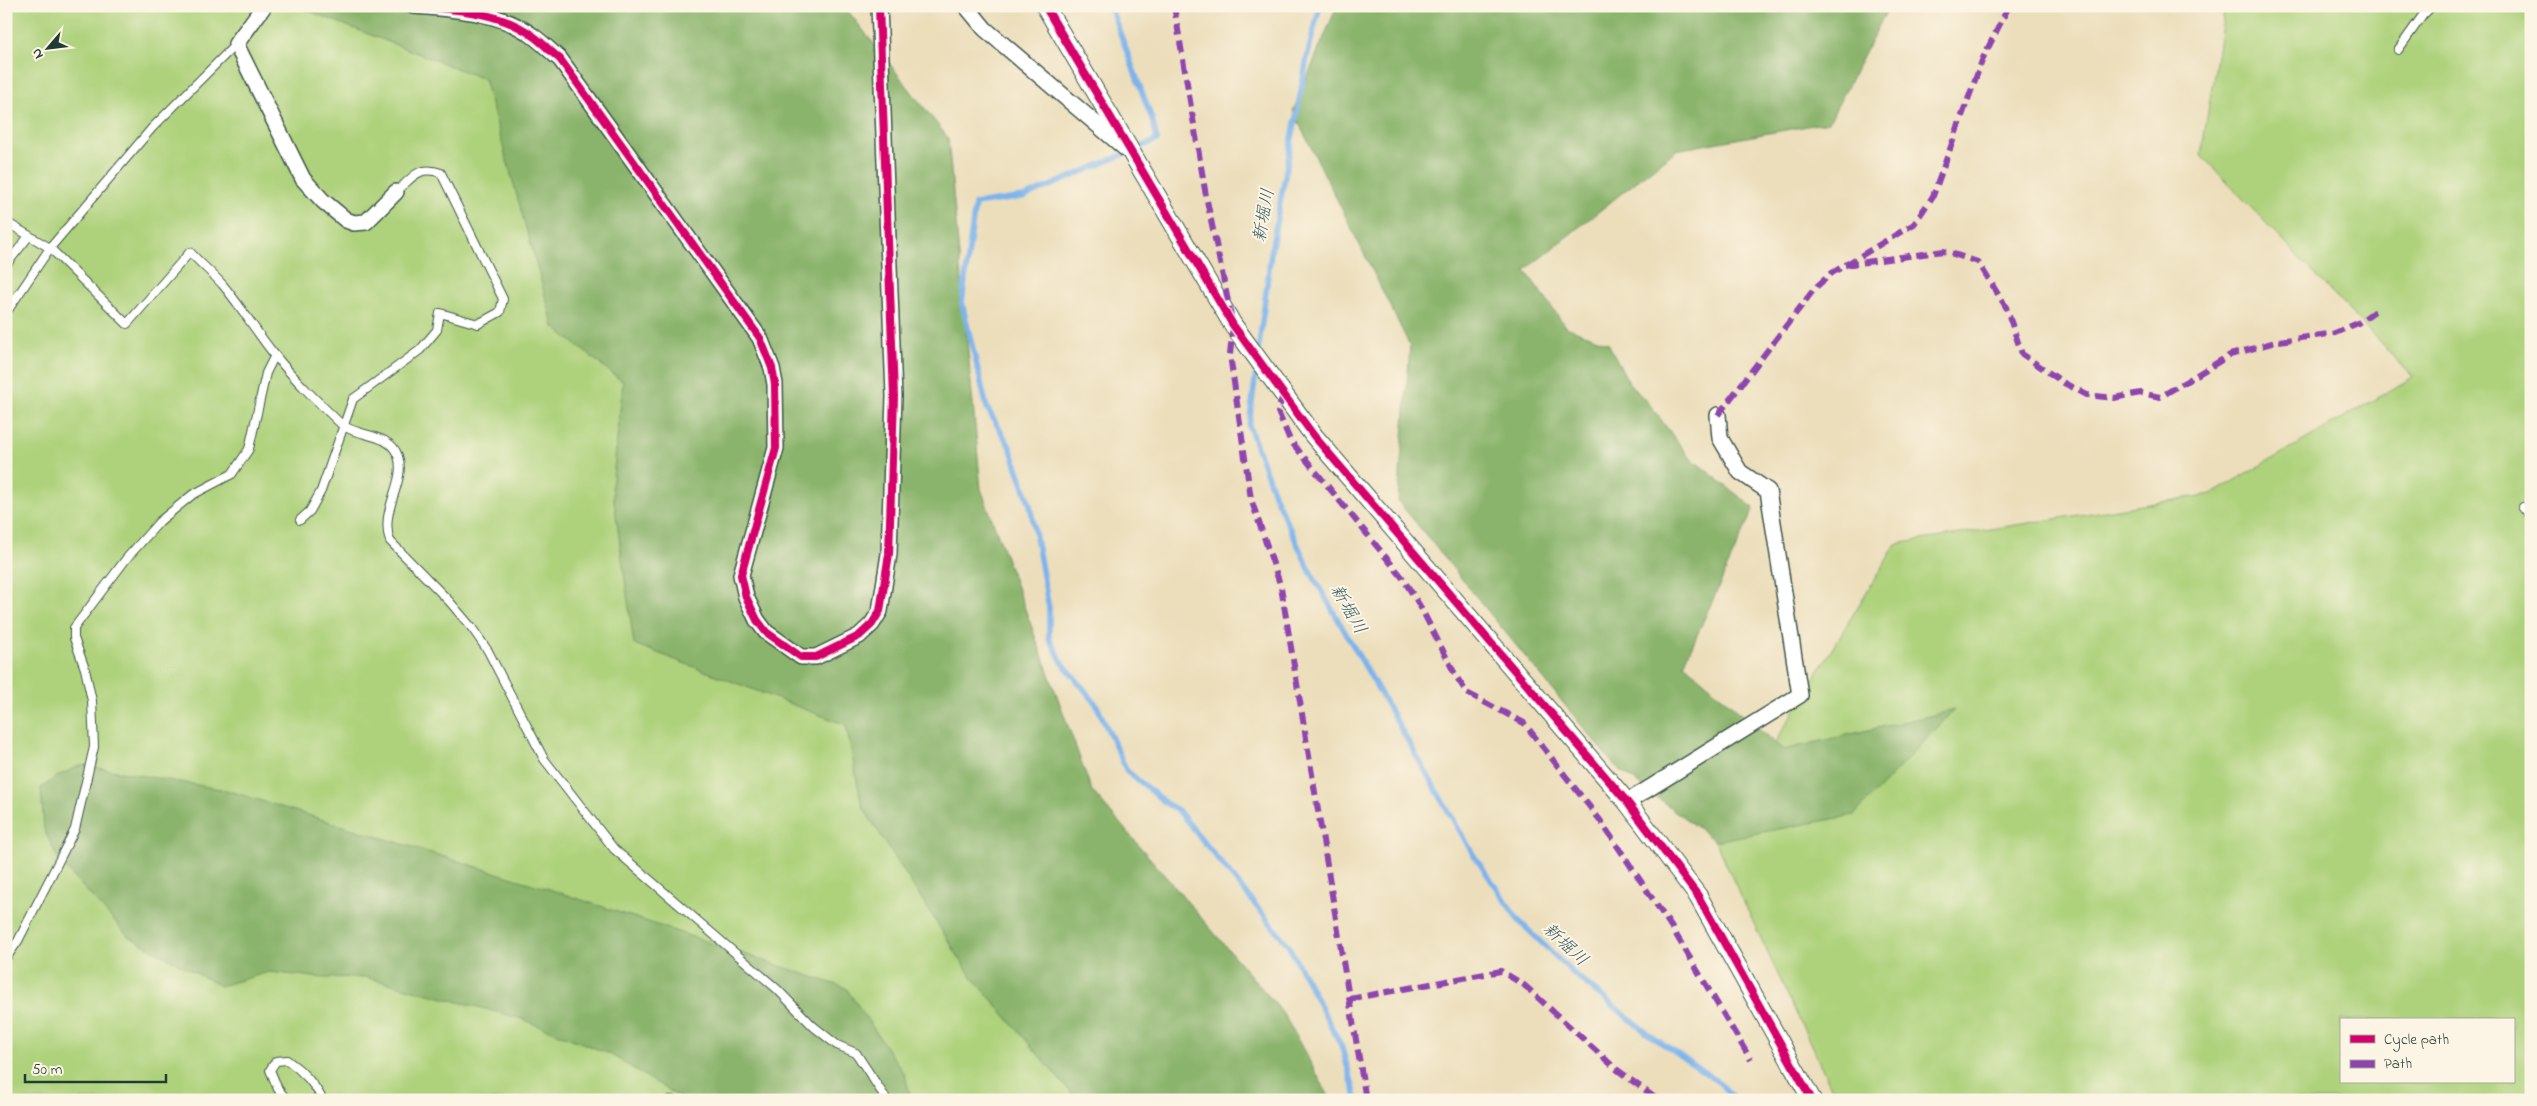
<svg xmlns="http://www.w3.org/2000/svg" width="2537" height="1106" font-family="'Indie Flower','Klee One',sans-serif">
	<style>
		.green { fill: #aed27c; stroke: #668858; fill-rule: evenodd }
		.forest { fill: #8ab46c; stroke: #547850 }
		.lines { fill: none; stroke-linecap: round; stroke-linejoin: round }
		.stream { stroke: #7db4ec; stroke-width: 5.5 }
		.service-casing { stroke: #3e5548; stroke-width: 10 }
		.minor-casing { stroke: #3e5548; stroke-width: 18 }
		.tertiary-casing { stroke: #3e5548; stroke-width: 20 }
		.service { stroke: #fff; stroke-width: 8 }
		.minor { stroke: #fff; stroke-width: 15 }
		.tertiary { stroke: #fff; stroke-width: 18 }
		.quiet { stroke: #8e44ad; stroke-width: 6; stroke-dasharray: 12 6; stroke-linecap: butt }
		.cycleway-casing { stroke: #fcf5e5; stroke-width: 11 }
		.cycleway { stroke: #d6006c; stroke-width: 8 }
		.labels { text-anchor: middle; stroke-width: 4; stroke-linejoin: round; paint-order: stroke }
		.water-label { font-size: 18px; font-style: italic; fill: #365b62; stroke: #fcf5e5 }
	</style>
	<rect width="100%" height="100%" fill="#fcf5e5"/>
	<filter id="ink" filterUnits="userSpaceOnUse"><feTurbulence type="fractalNoise" baseFrequency=".02" numOctaves="2"/><feDisplacementMap in="SourceGraphic" scale="10" xChannelSelector="R" yChannelSelector="G"/><feConvolveMatrix kernelMatrix="1 2 1 2 8 2 1 2 1" color-interpolation-filters="sRGB"/></filter>
	<filter id="wash" filterUnits="userSpaceOnUse"><feTurbulence type="fractalNoise" baseFrequency=".0096" numOctaves="4" result="noise"/><feDisplacementMap in="SourceGraphic" scale="20" xChannelSelector="R" yChannelSelector="G"/><feGaussianBlur stdDeviation="1.12" result="paint"/><feColorMatrix in="noise" values="0 0 0 0 0 0 0 0 0 0 0 0 0 0 0 0 0 1.4 0 .05"/><feComposite in="paint" operator="in"/></filter>
	<g filter="url(#wash)">
		<rect width="100%" height="100%" fill="#ecdebb"/>
		<!-- green -->
		<g class="green">
			<path d="M6,6H377L479,33L923,638L1194,1100H6Z"/>
			<path d="M2225,6H2531V1100H1837L1715,841L1896,544L2212,494L2413,377L2201,155ZM2341,1020H2513V1082H2341Z"/>
		</g>
		<!-- forest -->
		<g class="forest">
			<path d="M296,6H844L948,138L981,489L1092,791L1283,1013L1331,1100H1077L969,973L862,806L846,725L634,644L612,487L623,382L554,327L484,79Z"/>
			<path d="M1337,6H1889L1829,122L1676,150L1525,270L1566,327L1608,343L1629,383L1650,405L1688,456L1754,508L1684,664L1783,750L1954,710L1854,815L1715,841L1614,765L1398,501L1410,346L1293,111Z"/>
			<path d="M81,765L226,790L549,889L846,988L905,1075L911,1100H684L610,1054L519,1018L365,977L323,978L269,972L220,986L128,936L59,861L44,829L41,788L58,776Z"/>
		</g>
		<g class="lines">
			<!-- stream -->
			<g class="stream">
				<path d="M1110,6L1152,119L1157,140L1024,197L975,204L962,303L987,408L1010,447L1030,505L1049,608V638L1062,662L1096,704L1127,771L1167,804L1178,810L1288,945L1341,1045L1357,1100"/>
				<path d="M1258,353L1272,246L1308,53L1320,6"/>
				<path d="M1257,365L1249,426L1276,499L1310,571L1473,854L1519,921L1573,973L1647,1033L1720,1083L1735,1100"/>
			</g>
		</g>
	</g>
	<g filter="url(#ink)">
		<g class="lines">
			<defs>
				<g id="service">
					<path d="M2398,50L2423,15L2432,6"/>
					<path d="M6,222L50,248L127,324L190,252C200,263 212,273 222,284C241,306 256,332 274,354C294,379 317,401 340,423C356,438 389,431 398,456C407,482 379,510 390,541L449,601L472,628L488,651L544,759L614,849L777,989L813,1026L837,1045L856,1053L887,1100"/>
					<path d="M6,265L29,236"/>
					<path d="M6,313L50,248L152,128L236,44"/>
					<path d="M2523,507L2531,516"/>
					<path d="M300,520L310,511L321,491L353,399L420,350L437,330L440,313L478,324L500,312L503,299L441,173C418,165 412,178 396,192"/>
					<path d="M6,958L18,941L75,829L94,747L92,701L85,669L74,638V628L126,559L160,521L192,495L232,474L249,449L266,373L275,355"/>
					<path d="M287,1100L278,1089L270,1070L276,1061L287,1060C303,1071 314,1083 323,1100"/>
					<path d="M669,1100H672"/>
				</g>
				<g id="minor">
					<path d="M264,6L236,44L303,179L323,201L346,220L354,223L366,222L396,192"/>
					<path d="M413,6C452,9 500,11 533,36C543,43 551,52 560,59L760,338L772,368L775,384L776,448L741,575L746,597L757,620L766,632L801,657H816L859,636L872,624L880,611L889,554L894,396L879,6"/>
					<path d="M966,6L985,29L1127,150"/>
					<path d="M1627,802L1800,695L1768,491L1740,472L1720,438L1718,415"/>
				</g>
				<path id="tertiary" d="M1045,6L1233,325L1314,436L1627,802L1698,896L1812,1100"/>
			</defs>
			<!-- service casing -->
			<use href="#service" class="service-casing"/>
			<!-- minor casing -->
			<use href="#minor" class="minor-casing"/>
			<!-- tertiary casing -->
			<use href="#tertiary" class="tertiary-casing"/>
			<!-- service -->
			<use href="#service" class="service"/>
			<!-- minor -->
			<use href="#minor" class="minor"/>
			<!-- tertiary -->
			<use href="#tertiary" class="tertiary"/>
			<!-- quiet -->
			<g class="quiet">
				<path d="M1174,6L1206,196L1233,325L1230,355L1251,499L1281,587L1366,1100"/>
				<path d="M1845,265L1944,251L1978,262L2006,307L2022,354L2064,383L2087,395L2114,398L2141,393L2160,397L2230,355L2279,341L2335,333L2358,323L2379,308"/>
				<path d="M1283,394L1278,412L1290,440L1402,577L1420,606L1456,676L1467,693L1524,723L1600,820L1672,928L1751,1060"/>
				<path d="M1718,415L1815,288L1832,273L1914,224L1933,196L1983,58L2009,6"/>
				<path d="M1349,999L1501,971L1524,985L1615,1068L1658,1100"/>
			</g>
			<defs>
				<g id="cycleway">
					<path d="M413,6C452,9 500,11 533,36C543,43 551,52 560,59L760,338L772,368L775,384L776,448L741,575L746,597L757,620L766,632L801,657H816L859,636L872,624L880,611L889,554L894,396L879,6"/>
					<path d="M1045,6L1233,325L1314,436L1627,802L1698,896L1812,1100"/>
				</g>
			</defs>
			<!-- cycleway casing -->
			<use href="#cycleway" class="cycleway-casing"/>
			<!-- cycleway -->
			<use href="#cycleway" class="cycleway"/>
		</g>
	</g>
	<g class="labels">
		<!-- water labels -->
		<g class="water-label">
			<text transform="translate(1263 215) rotate(-80)" y="6">新堀川</text>
			<text transform="translate(1349 609) rotate(60)" y="6">新堀川</text>
			<text transform="translate(1566 944) rotate(43)" y="6">新堀川</text>
		</g>
	</g>
	<!-- margin -->
	<rect width="2537" height="1106" fill="none" stroke="#fcf5e5" stroke-width="25"/>
	<!-- legend -->
	<rect x="2340" y="1018" width="175" height="65" fill="#fcf5e5" stroke="#a4ab9e"/>
	<rect x="2350" y="1035" width="25" height="8" fill="#d6006c" stroke="#a4ab9e"/>
	<text x="2384" y="1044" font-size="15" fill="#1f3d34">Cycle path</text>
	<rect x="2350" y="1060" width="25" height="8" fill="#8e44ad" stroke="#a4ab9e"/>
	<text x="2384" y="1068" font-size="15" fill="#1f3d34">Path</text>
	<!-- north arrow -->
	<g transform="translate(48 48) rotate(242)" stroke="#fcf5e5" stroke-width="4" paint-order="stroke">
	<path d="M0-4L9 19L0 12L-9 19Z" fill="#1f3d34"/>
	<text y="-8" font-size="14" font-weight="bold" text-anchor="middle" fill="#1f3d34">N</text>
	</g>
	<!-- scale -->
	<path d="M25 1074v8h141v-8" fill="none" stroke="#1f3d34" stroke-width="2.5"/>
	<text x="32" y="1074" font-size="15" fill="#1f3d34" stroke="#fcf5e5" stroke-width="4" paint-order="stroke">50 m</text>
</svg>
